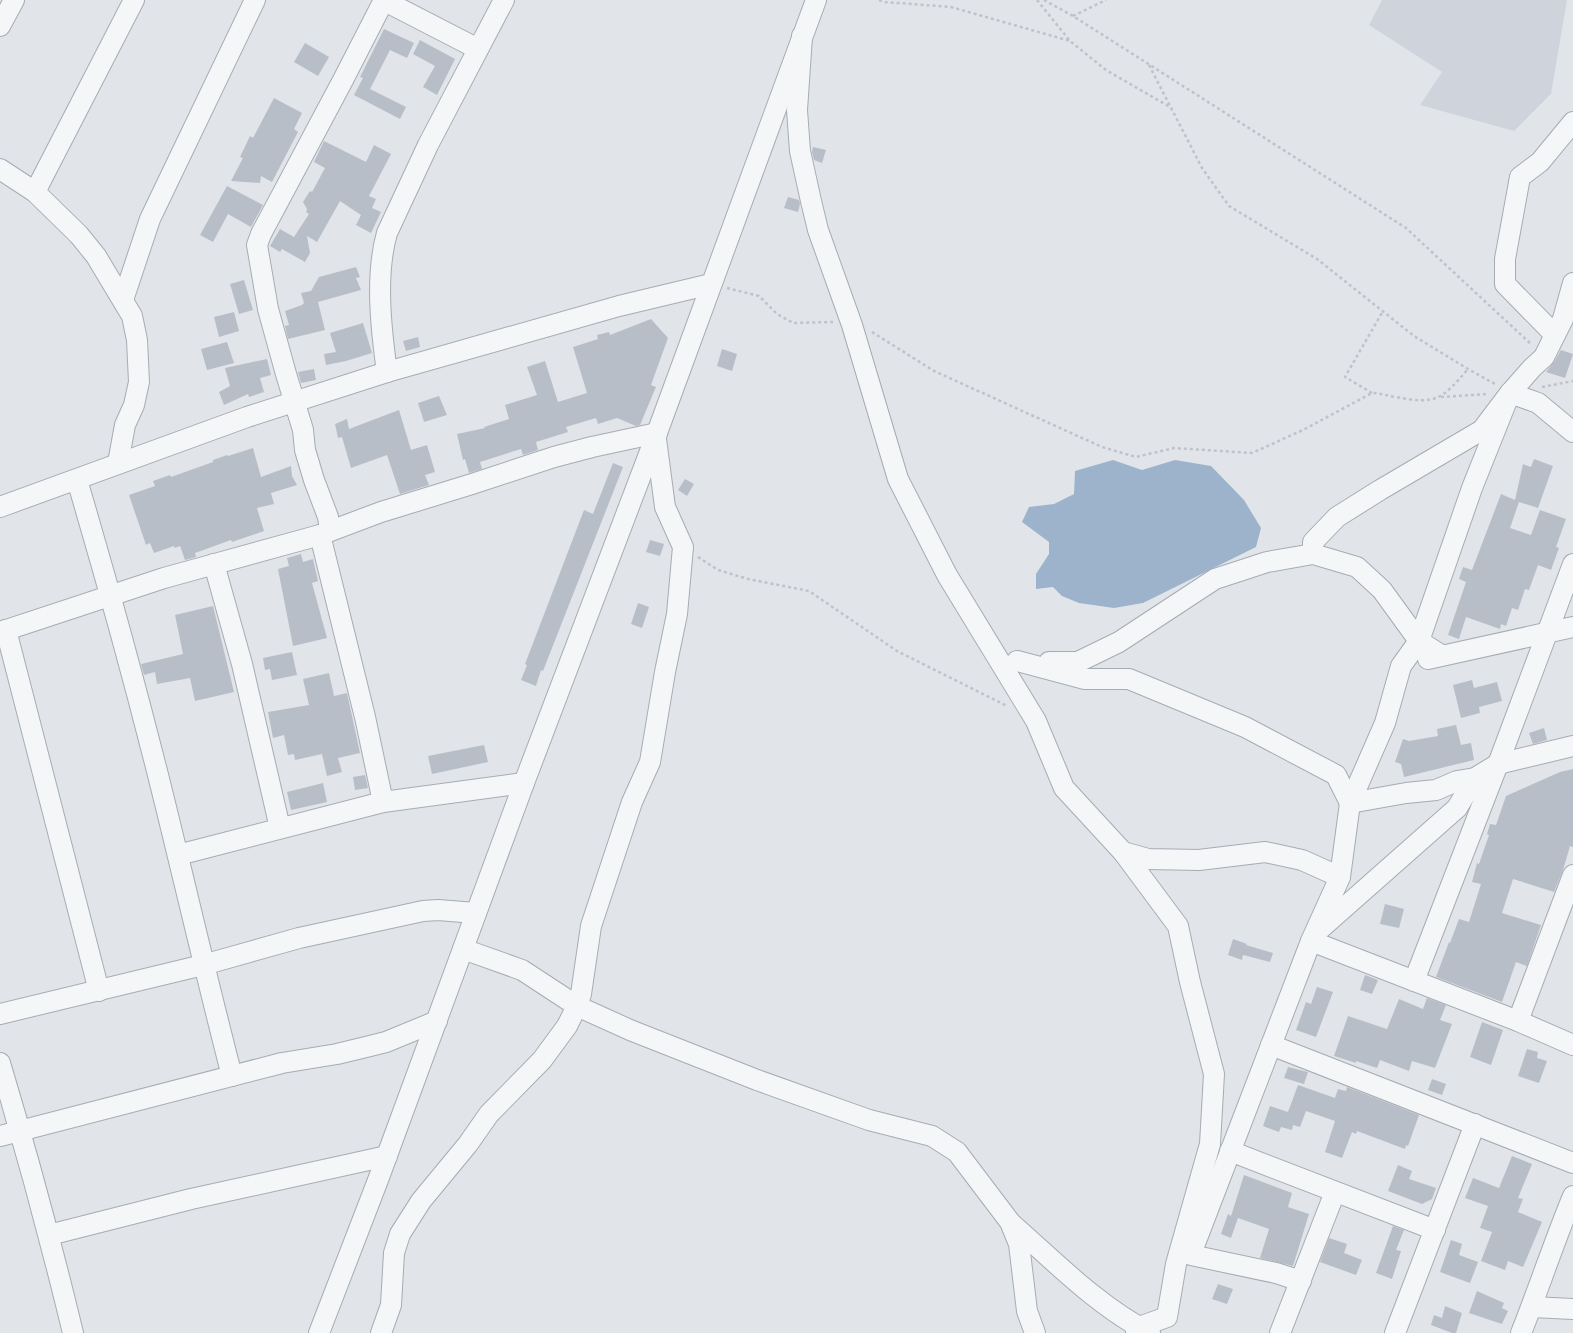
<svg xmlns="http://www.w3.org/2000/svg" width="1573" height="1333" font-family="'Archivo Narrow',sans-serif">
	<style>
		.built { fill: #cfd4dc }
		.water { fill: #9cb3cb }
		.building { fill: #b8bec7 }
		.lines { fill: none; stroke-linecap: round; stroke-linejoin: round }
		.minor-casing { stroke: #a6acb4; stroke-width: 22 }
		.path { stroke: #bfc3c9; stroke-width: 2.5; stroke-dasharray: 3 3; stroke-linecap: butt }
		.minor { stroke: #f4f6f8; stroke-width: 20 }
	</style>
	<rect width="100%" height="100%" fill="#e1e5ea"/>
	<!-- built -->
	<path class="built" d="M1382,0H1567L1551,94L1514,131L1420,105L1442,72L1369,25Z"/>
	<!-- water -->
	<path class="water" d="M1113,460L1142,470L1175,460L1211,466L1244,500L1261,528L1256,547L1143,603L1114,608L1079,603L1062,596L1053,587L1036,589V574L1049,554V542L1022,522L1029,507L1054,504L1074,494L1075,471Z"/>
	<!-- building -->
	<g class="building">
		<path d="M384,29L414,43L407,58L390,50L370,89L406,107L400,119L354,95L363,78L360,77Z"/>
		<path d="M420,40L455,59L437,95L423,87L435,66L413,54Z"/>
		<path d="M305,43L329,57L318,76L294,62Z"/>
		<path d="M274,98L302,113L294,129L298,132L272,182L261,176L260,183L231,181L243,158L240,157L250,136L253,138Z"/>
		<path d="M324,141L366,162L374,145L391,154L369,196L376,199L372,208L381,212L371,233L356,225L361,215L340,201L317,242L307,236L310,253L305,262L282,249L280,252L270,246L280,229L294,237L309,214L306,212L307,209L303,202L310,191L312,192L325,168L314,162Z"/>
		<path d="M813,147L826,150L822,163L814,160L812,152Z"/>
		<path d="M227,186L263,205L251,227L228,214L213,242L200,235Z"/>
		<path d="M788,197L799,200L800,204L798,212L784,208Z"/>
		<path d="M356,267L360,277L356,278L361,290L318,302L325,330L288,339L285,326L289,325L285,311L302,305L304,303L301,293L311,291L319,277Z"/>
		<path d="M244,280L253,310L239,314L230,284Z"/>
		<path d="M234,312L239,331L219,337L214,317Z"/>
		<path d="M651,319L668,338L651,385L656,387L640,425L636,426L617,418L598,424L596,418L566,427L568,432L536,442L538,450L523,455L521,449L480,462L482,469L469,473L465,459L463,460L457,434L485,428L484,427L509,419L505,405L537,395L527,367L545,361L558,402L587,393L573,347L598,339L597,335L609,332L610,335Z"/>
		<path d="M363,323L372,353L346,361L326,365L324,354L336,352L330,333Z"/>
		<path d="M418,337L420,347L406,351L403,341Z"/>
		<path d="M227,342L234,363L207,370L201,349Z"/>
		<path d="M722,349L737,354L732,371L717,366Z"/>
		<path d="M1561,350L1573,354L1565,378L1546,372L1554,362Z"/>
		<path d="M267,359L271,375L260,378L264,392L249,397L248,394L224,405L219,392L230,386L225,368Z"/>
		<path d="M314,369L316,380L301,383L298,372Z"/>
		<path d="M439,396L447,415L424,422L418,403Z"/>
		<path d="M399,410L411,450L427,445L435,472L425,475L429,485L400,494L387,455L351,468L342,437L338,438L335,424L347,419L349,429Z"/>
		<path d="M253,448L261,477L291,466L292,476L297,485L271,493L274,504L257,508L264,531L232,542L231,540L195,553L196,557L185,560L180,546L175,548L174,546L154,553L150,543L146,545L129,495L155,486L153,481L170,475L171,477L213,462V460L227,455L228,456Z"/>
		<path d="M1534,459L1553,466L1538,508L1519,502L1510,528L1531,535L1540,510L1566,519L1556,547L1559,548L1551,570L1538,565L1529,590L1525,589L1518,610L1512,608L1506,626L1501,624L1500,629L1466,617L1459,639L1448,635L1466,582L1459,579L1463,567L1472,570L1501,494L1515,500L1523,464L1531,467Z"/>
		<path d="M613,463L623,467L543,671L541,670L536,686L521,680L527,665L525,664L584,510L593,514Z"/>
		<path d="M685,479L694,484L687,496L678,490Z"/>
		<path d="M650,540L664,544L660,556L646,552Z"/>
		<path d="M301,554L303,562L313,559L318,581L312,583L327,638L293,646L278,569L289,566L287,558Z"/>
		<path d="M638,603L649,607L642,628L631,624Z"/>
		<path d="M213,606L234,692L195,701L190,678L157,684L155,672L144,675L141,664L183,654L175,615Z"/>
		<path d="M292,652L297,675L272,680L270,669L265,670L263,658Z"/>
		<path d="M329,673L334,696L347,693L360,753L338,758L342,772L327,776L322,754L295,760L294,754L288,755L284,735L273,738L268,712L309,705L303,679Z"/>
		<path d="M1472,680L1474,688L1497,682L1502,701L1479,707L1480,713L1461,718L1453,685Z"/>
		<path d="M1456,725L1461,745L1471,743L1474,760L1404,777L1401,764L1395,762L1403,739L1409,741L1438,736L1437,729Z"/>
		<path d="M1544,728L1547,740L1533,744L1529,733Z"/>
		<path d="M484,745L488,762L432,774L428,756Z"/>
		<path d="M1573,769V847L1570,846L1563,870L1554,892L1513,879L1502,913L1541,925L1527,966L1516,962L1502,1002L1436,977L1449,942L1450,943L1459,919L1469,922L1481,884L1472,882L1477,863L1479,864L1489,835L1487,834L1490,824L1496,825L1506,796L1560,772Z"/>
		<path d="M365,775L368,788L355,790L353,777Z"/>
		<path d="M323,783L327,802L291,810L287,792Z"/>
		<path d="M1385,904L1404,909L1399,928L1380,924Z"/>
		<path d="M1233,939L1247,944L1246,945L1273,953L1270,962L1243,955L1242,960L1228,955Z"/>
		<path d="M1365,975L1378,980L1372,994L1360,990Z"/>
		<path d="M1317,987L1333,992L1316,1037L1296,1030L1306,1002L1311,1004Z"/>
		<path d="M1427,998L1446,1005L1440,1020L1452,1024L1435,1068L1412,1061L1409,1071L1380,1060L1377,1068L1356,1061V1063L1334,1056L1348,1016L1387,1029L1399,999L1423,1009Z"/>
		<path d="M1482,1022L1503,1030L1491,1065L1470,1057Z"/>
		<path d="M1527,1049L1538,1052L1537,1058L1547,1061L1539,1083L1518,1076Z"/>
		<path d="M1288,1067L1308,1072L1304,1084L1284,1078Z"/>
		<path d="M1432,1079L1446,1084L1442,1095L1428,1090Z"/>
		<path d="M1298,1085L1335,1098L1338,1089L1346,1091L1347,1087L1419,1115L1408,1146L1406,1145L1405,1149L1357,1131L1356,1134L1352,1132L1342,1158L1325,1152L1335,1121L1306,1111L1300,1127L1293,1125L1292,1130L1281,1127L1279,1132L1263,1126L1270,1106L1288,1112Z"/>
		<path d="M1512,1156L1532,1164L1518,1198L1523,1199L1518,1212L1542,1222L1523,1267L1508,1261L1505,1270L1481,1261L1492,1232L1480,1228L1488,1206L1465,1198L1473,1178L1499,1188Z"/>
		<path d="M1398,1165L1412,1171L1409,1179L1436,1188L1432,1199L1422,1204L1388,1191Z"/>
		<path d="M1244,1175L1292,1193L1288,1207L1309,1214L1293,1266L1260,1258L1269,1229L1238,1218L1231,1238L1221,1234L1228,1214L1231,1216Z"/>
		<path d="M1393,1226L1404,1230L1396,1250L1401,1251L1392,1279L1376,1273Z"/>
		<path d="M1329,1238L1347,1244L1344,1253L1362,1260L1356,1275L1320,1262Z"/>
		<path d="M1451,1240L1462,1244L1459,1255L1478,1262L1470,1283L1440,1272Z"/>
		<path d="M1218,1284L1233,1289L1227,1304L1212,1299Z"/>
		<path d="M1477,1291L1504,1303L1502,1308L1508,1311L1502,1324L1469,1313Z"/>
		<path d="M1445,1306L1462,1313L1456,1333H1452L1431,1325L1434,1315L1442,1318Z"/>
	</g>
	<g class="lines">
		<defs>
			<g id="minor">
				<path d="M383,0L478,49"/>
				<path d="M0,26L14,0"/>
				<path d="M802,36L797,110L800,151L811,201L818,230L852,325L898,479L947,575L1036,721L1064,788L1123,852L1178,926L1190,982L1214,1074L1210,1144L1176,1264L1167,1317L1139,1327L1136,1333"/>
				<path d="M0,169L35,192L79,235L96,256L132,316L137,340L139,382L134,405L125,425L118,463"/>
				<path d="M35,192L134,0"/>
				<path d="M123,300L150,219L255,0"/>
				<path d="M1555,335L1505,284V259L1520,177L1540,162L1573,122"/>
				<path d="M387,372C381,329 375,275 387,233L428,145L504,0"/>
				<path d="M77,480C106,578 133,676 158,775C183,875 206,976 232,1076"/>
				<path d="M0,507L247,417L387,372L619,306L711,284"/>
				<path d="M330,530L328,517L314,480L305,450L303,430L286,374L268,309L257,245L261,234L343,80L384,0"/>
				<path d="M320,535L365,717L383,802"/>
				<path d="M1313,554V542L1337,517L1380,490L1482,430L1510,393L1538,403L1573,432"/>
				<path d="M214,564L242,664L280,828"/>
				<path d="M6,630L99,991"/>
				<path d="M0,632L164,578L320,535L381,512L472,484L554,457L592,447L657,433"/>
				<path d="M1428,659L1573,627"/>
				<path d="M1017,661L1085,679H1129L1245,727L1336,775L1350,803L1406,793L1436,790L1457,781L1475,778L1498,764L1573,746"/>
				<path d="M1049,662H1078L1119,642L1215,579L1267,562L1313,554L1357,567L1382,590L1419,641L1441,655"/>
				<path d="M1123,852L1148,859L1199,860L1265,852L1302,860L1340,877"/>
				<path d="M178,855L383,802L524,783"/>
				<path d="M1320,929L1457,808L1475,778"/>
				<path d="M1311,941L1518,1021L1573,1045"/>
				<path d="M463,949L522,970L577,1006L630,1030L757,1080L869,1120L932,1136L957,1152L1010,1222L1019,1244L1027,1311L1035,1333"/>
				<path d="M1414,981L1498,764L1573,564"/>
				<path d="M0,1014L203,965L299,938L423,911L438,910L476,913"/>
				<path d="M1518,1021L1573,875"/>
				<path d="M1271,1045L1573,1163"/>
				<path d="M0,1063C27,1153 51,1242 73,1333"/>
				<path d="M0,1136L282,1063L337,1054L366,1047L386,1042L437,1021"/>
				<path d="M1230,1151L1435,1230"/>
				<path d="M1013,1225C1055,1262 1099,1307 1150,1333"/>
				<path d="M49,1235L191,1199L387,1156"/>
				<path d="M1191,1254L1311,941L1340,877L1350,803L1385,723L1401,666L1419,641L1472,488L1510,393L1532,368L1544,357L1563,319L1573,283"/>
				<path d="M1191,1255L1276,1273L1301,1281"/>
				<path d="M1532,1307L1573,1309"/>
				<path d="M319,1333L378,1180L524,783L657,433L816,0"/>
				<path d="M381,1333L391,1305L394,1253L400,1234L421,1201L468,1144L489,1114L542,1060L567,1026L577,1006L581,994L591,926L632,802L650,762L665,672L677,614L683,547L665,507L656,439"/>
				<path d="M1280,1333L1335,1192"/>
				<path d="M1395,1333L1475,1124"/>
				<path d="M1521,1333C1539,1288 1554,1242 1573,1196"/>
			</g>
		</defs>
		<!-- minor casing -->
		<use href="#minor" class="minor-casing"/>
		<!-- path -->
		<g class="path">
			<path d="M879,0L885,2L951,7L1070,41"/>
			<path d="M1037,0L1070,41L1106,70L1170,107"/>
			<path d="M1044,0L1073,16L1406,228L1532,345"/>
			<path d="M1073,16L1106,0"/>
			<path d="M1149,65L1202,168L1229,206L1317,259L1414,336L1468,369L1495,384"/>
			<path d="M727,288L759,296L777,314L793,323L833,322"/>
			<path d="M872,332L934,371L1102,447L1136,457L1174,448L1252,453L1303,430L1372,393C1381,393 1387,396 1396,397C1437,405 1442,399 1468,369"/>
			<path d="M1542,387L1573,381"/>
			<path d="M1372,393L1345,377L1383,311"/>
			<path d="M1441,397L1488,394"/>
			<path d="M698,557L718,570L748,579L809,591L897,651L1007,706"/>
		</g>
		<!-- minor -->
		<use href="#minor" class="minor"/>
	</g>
</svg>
